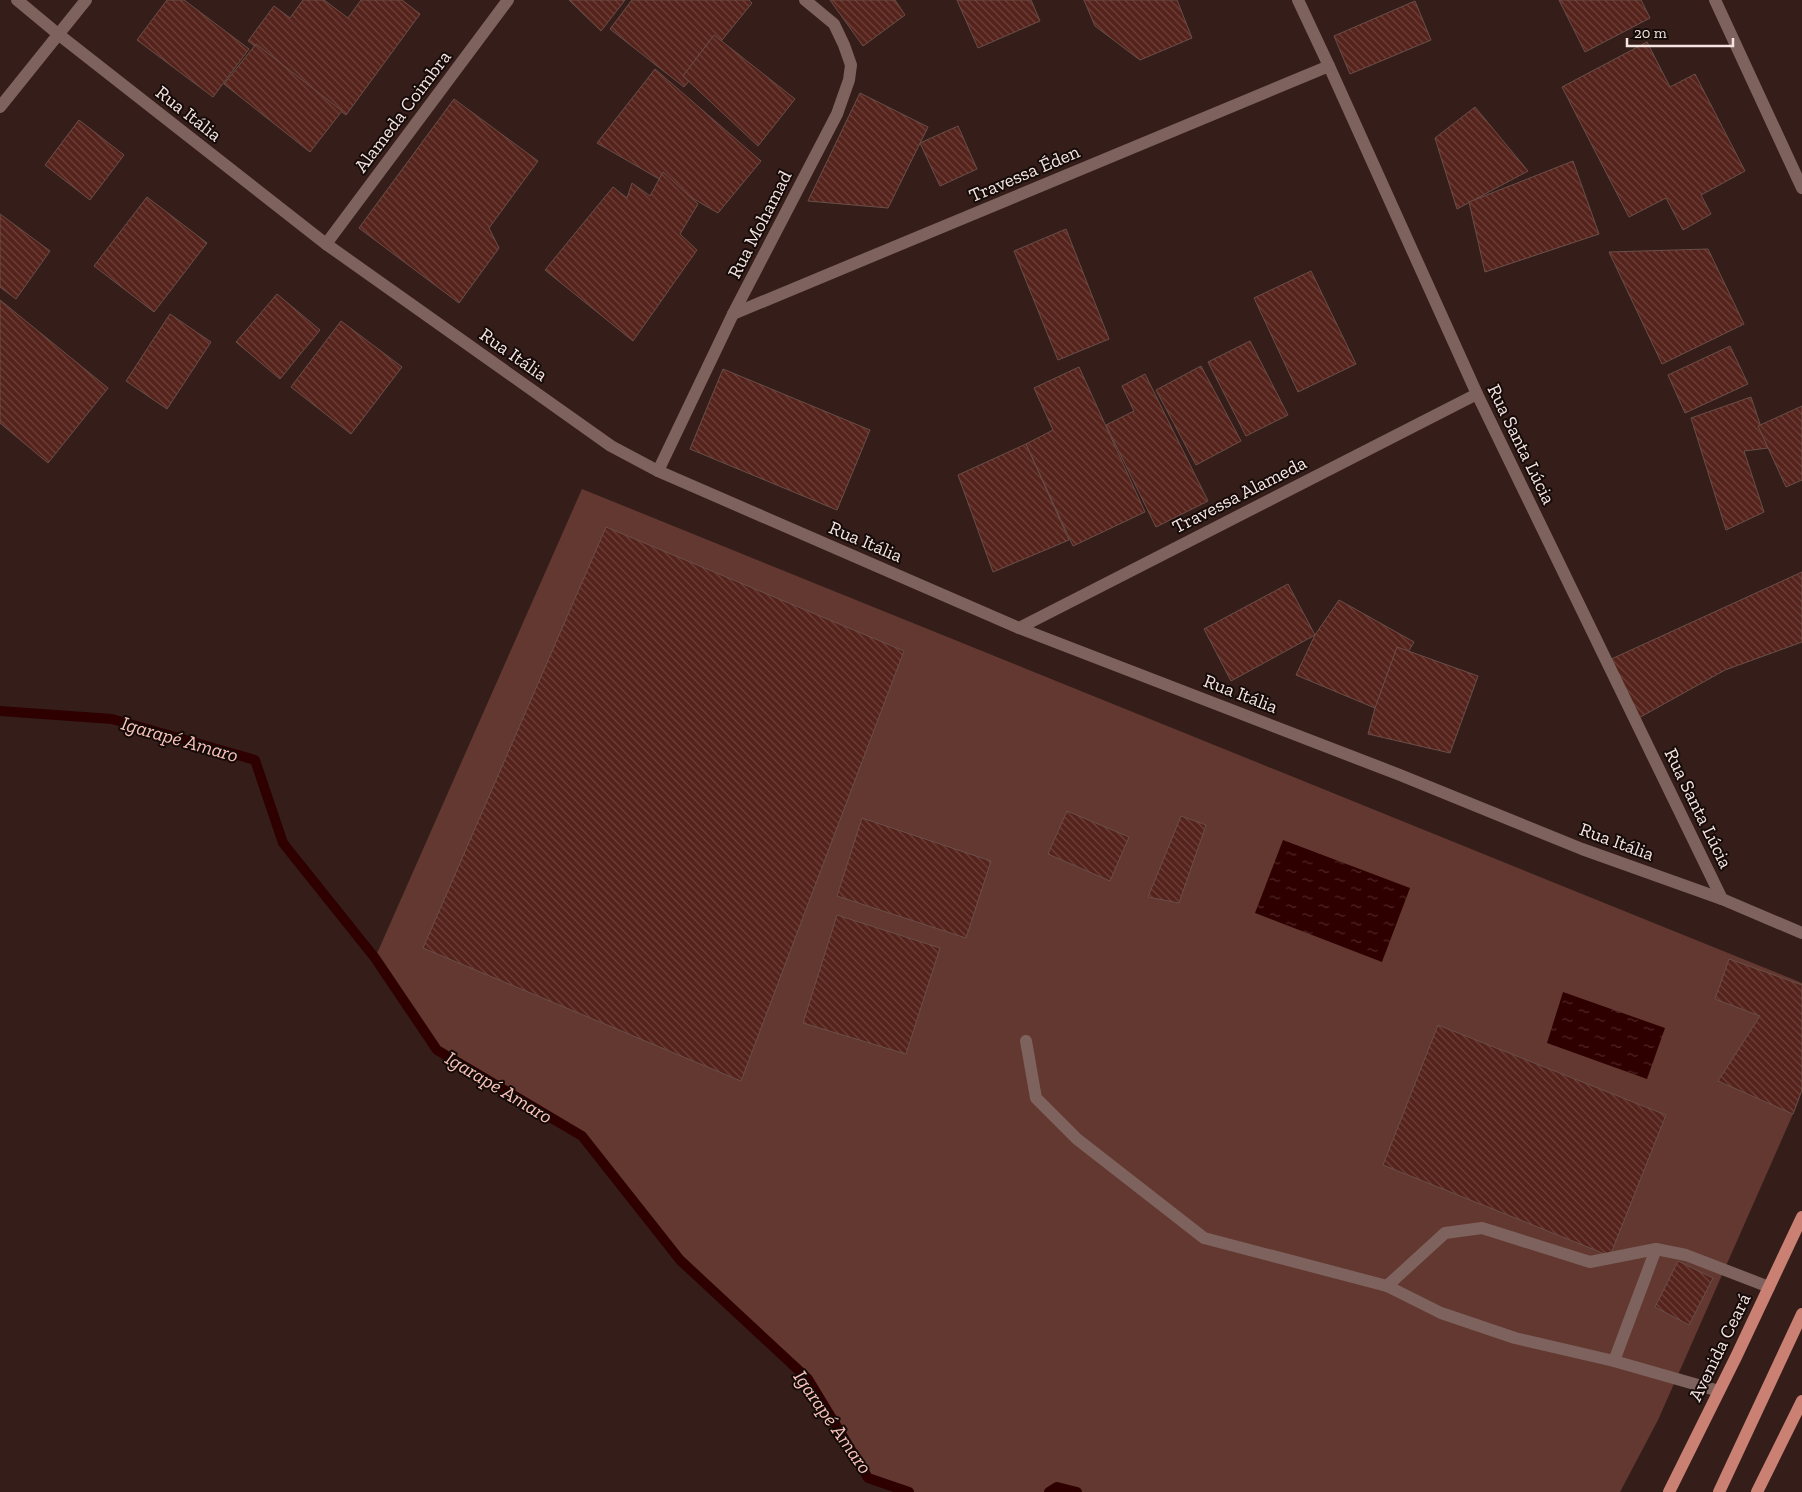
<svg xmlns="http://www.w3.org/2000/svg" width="1802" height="1492" font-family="'Zilla Slab',serif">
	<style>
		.green { fill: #623831 }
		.water { fill: url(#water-ripples) }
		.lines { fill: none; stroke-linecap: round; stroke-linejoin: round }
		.stream { stroke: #2e0100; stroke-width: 10 }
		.building { fill: url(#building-back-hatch); stroke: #694e49 }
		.service { stroke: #7e625d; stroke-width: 12 }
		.minor { stroke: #7e625d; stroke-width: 12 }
		.tertiary { stroke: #7e625d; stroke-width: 12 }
		.primary { stroke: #ca8073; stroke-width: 12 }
		.labels { text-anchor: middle; stroke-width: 4; stroke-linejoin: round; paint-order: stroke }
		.street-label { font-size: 19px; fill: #f5e4e1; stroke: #150b09 }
		.water-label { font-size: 20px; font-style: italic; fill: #fac4ba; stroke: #150b09 }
	</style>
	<defs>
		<pattern id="water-ripples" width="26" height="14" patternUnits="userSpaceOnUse" patternTransform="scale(1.25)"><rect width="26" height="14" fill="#2e0100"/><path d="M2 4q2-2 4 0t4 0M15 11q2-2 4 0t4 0" fill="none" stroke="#4d2625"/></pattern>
		<pattern id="building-back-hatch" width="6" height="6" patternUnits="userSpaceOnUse" patternTransform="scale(1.25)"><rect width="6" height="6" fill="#55231b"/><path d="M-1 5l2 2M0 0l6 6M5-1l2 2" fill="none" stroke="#6e433c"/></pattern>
	</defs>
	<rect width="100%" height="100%" fill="#351e1a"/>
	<!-- green -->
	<path class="green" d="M582,489L1802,983V1090L1793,1114L1658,1420L1620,1492H1077L1057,1487L1049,1492H909L868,1478L808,1379L680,1260L582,1136L437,1050L375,958Z"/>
	<!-- water -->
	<g class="water">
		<path d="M1283,840L1410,888L1382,962L1255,913Z"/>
		<path d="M1563,992L1665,1028L1647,1079L1547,1043Z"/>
	</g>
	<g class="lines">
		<!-- stream -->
		<g class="stream">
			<path d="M0,711L112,719L255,760L283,843L375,958L437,1050L582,1136L680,1260L808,1379L868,1478L909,1492"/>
			<path d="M1049,1492L1057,1487L1077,1492"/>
		</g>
	</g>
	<!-- building -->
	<g class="building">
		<path d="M167,0H184L249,49L213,97L137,40Z"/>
		<path d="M303,0H324L348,18L361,0H402L420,14L346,115L248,41L274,6L290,18Z"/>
		<path d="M569,0H625L601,31Z"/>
		<path d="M632,0H749L752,3L684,87L610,29Z"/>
		<path d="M830,0H895L905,15L863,46Z"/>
		<path d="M957,0H1031L1040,21L978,48Z"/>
		<path d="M1084,0H1177L1192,38L1140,60L1095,26Z"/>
		<path d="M1559,0H1641L1650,18L1585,52Z"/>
		<path d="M1415,1L1431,40L1350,74L1334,36Z"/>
		<path d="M714,35L795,99L758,146L683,76Z"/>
		<path d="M1647,42L1670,87L1695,74L1745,171L1701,195L1711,214L1683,230L1666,198L1629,217L1562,87Z"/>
		<path d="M256,44L342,111L310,152L224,84Z"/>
		<path d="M655,69L761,161L718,213L597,143Z"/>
		<path d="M860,93L928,127L888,208L808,201Z"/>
		<path d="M454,99L538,161L489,228L499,248L459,303L359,228Z"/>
		<path d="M1475,107L1528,171L1457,209L1435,138Z"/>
		<path d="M79,120L124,155L90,200L45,165Z"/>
		<path d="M958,126L977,169L940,186L920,143Z"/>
		<path d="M1573,161L1599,234L1485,272L1469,202Z"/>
		<path d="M663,172L698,204L680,234L697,250L633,341L545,270L613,187L627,198L632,183L650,196Z"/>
		<path d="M147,197L207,243L154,312L94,266Z"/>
		<path d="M0,214L50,251L16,299L0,287Z"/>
		<path d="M1066,229L1109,339L1058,360L1014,251Z"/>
		<path d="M1708,249L1744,324L1662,364L1609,252Z"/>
		<path d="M1311,271L1356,364L1298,392L1254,298Z"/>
		<path d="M277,294L320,330L280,379L236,342Z"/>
		<path d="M0,300L108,388L48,463L0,423Z"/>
		<path d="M170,314L211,342L167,409L126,381Z"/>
		<path d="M341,321L402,367L351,434L291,387Z"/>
		<path d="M1250,341L1288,415L1246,436L1208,362Z"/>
		<path d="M1730,346L1748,384L1685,413L1668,375Z"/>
		<path d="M1201,366L1241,441L1196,465L1156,390Z"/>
		<path d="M1079,367L1145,512L1073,546L1026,444L1053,430L1034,388Z"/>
		<path d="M723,369L870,430L837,510L690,449Z"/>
		<path d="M1145,374L1208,501L1156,527L1106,425L1134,411L1122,386Z"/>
		<path d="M1751,397L1768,448L1744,451L1764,512L1726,530L1691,418Z"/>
		<path d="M1802,406V480L1786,487L1758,426Z"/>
		<path d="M1026,444L1069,540L993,572L958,475Z"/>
		<path d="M606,527L904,651L741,1081L423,948Z"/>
		<path d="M1802,572V642L1725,670L1635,720L1607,661Z"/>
		<path d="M1288,584L1315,635L1231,681L1204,629Z"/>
		<path d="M1339,600L1414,642L1375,708L1296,675L1315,635Z"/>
		<path d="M1397,647L1478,676L1450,753L1368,734L1375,708Z"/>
		<path d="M1067,811L1129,837L1110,881L1048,854Z"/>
		<path d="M1181,816L1206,825L1179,903L1148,897Z"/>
		<path d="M862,818L991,861L966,938L837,896Z"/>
		<path d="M837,915L940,948L906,1054L803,1023Z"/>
		<path d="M1729,959L1802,985V1090L1793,1114L1718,1081L1760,1016L1715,999Z"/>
		<path d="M1438,1025L1666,1115L1610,1256L1383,1165Z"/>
		<path d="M1678,1261L1713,1278L1689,1325L1655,1307Z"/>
	</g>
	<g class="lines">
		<!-- service -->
		<g class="service">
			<path d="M1026,1041L1036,1098L1077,1139L1204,1238L1387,1286L1445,1233L1482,1228L1590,1262L1656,1249L1686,1255L1769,1287"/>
			<path d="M1656,1249L1614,1361L1719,1391"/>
			<path d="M1387,1286L1441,1313L1515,1338L1614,1361"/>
		</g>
		<!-- minor -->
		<g class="minor">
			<path d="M1298,0L1329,66L1477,394L1722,899"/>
			<path d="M1715,0L1802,188"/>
			<path d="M0,107L86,0"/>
			<path d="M326,244L508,0"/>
			<path d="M733,314L1329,66"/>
			<path d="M658,471L733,314L837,114L849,80L851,65L844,45L834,24L805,0"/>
			<path d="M1019,628L1477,394"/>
		</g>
		<!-- tertiary -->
		<path class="tertiary" d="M17,0L58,34L326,244L611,446L658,471L1019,628L1400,775L1582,849L1722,899L1802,933"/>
		<!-- primary -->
		<g class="primary">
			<path d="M1669,1492L1736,1357L1802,1217"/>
			<path d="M1719,1492L1802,1314"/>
			<path d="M1757,1492L1802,1401"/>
		</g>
	</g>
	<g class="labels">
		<!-- street labels -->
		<g class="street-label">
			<text transform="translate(402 111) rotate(-53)" y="7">Alameda Coimbra</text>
			<text transform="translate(189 113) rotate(38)" y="7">Rua Itália</text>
			<text transform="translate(1024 173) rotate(-23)" y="7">Travessa Éden</text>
			<text transform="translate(759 224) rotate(-63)" y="7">Rua Mohamad</text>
			<text transform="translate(514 354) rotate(35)" y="7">Rua Itália</text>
			<text transform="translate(1522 444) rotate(64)" y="7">Rua Santa Lúcia</text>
			<text transform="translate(1239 494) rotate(-27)" y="7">Travessa Alameda</text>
			<text transform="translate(866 541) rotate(23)" y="7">Rua Itália</text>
			<text transform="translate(1241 693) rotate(21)" y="7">Rua Itália</text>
			<text transform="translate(1699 808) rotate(64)" y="7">Rua Santa Lúcia</text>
			<text transform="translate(1617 841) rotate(20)" y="7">Rua Itália</text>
			<text transform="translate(1719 1347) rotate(-64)" y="7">Avenida Ceará</text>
		</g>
		<!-- water labels -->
		<g class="water-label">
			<text transform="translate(180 739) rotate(16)" y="7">Igarapé Amaro</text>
			<text transform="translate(499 1087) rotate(31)" y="7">Igarapé Amaro</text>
			<text transform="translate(833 1422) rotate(55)" y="7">Igarapé Amaro</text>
		</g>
	</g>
	<!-- scale -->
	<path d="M1627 38v8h106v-8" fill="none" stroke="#f5e4e1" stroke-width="2.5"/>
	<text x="1634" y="38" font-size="15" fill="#f5e4e1" stroke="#150b09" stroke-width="4" paint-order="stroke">20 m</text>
</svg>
